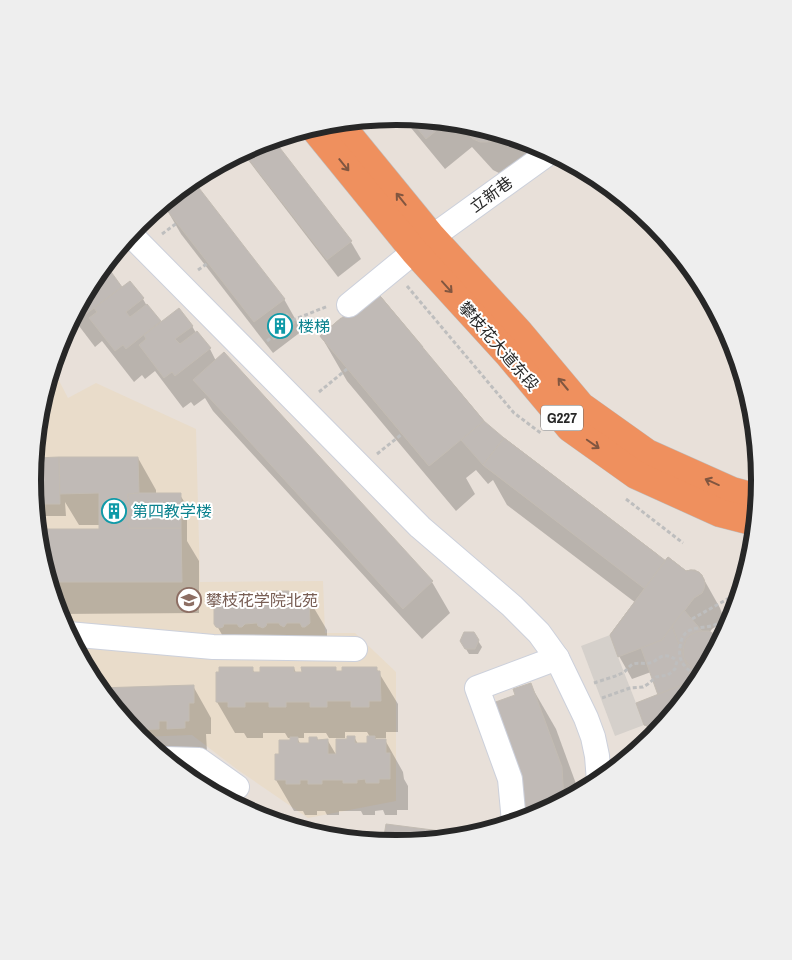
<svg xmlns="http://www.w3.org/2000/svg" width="792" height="960" font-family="'Archivo Narrow','Noto Sans SC',sans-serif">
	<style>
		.education { fill: #e9dcca }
		.plaza { fill: #d5d0cb }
		.shadow { fill: #0003; fill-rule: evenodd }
		.building { fill: #c0bab6; stroke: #c3bcb3 }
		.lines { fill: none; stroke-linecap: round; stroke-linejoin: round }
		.minor-casing { stroke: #ccd0db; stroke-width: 26 }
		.highway-casing { stroke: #bebebe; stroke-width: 29 }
		.path { stroke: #bebebe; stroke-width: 3; stroke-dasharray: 4 2.5; stroke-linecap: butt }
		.minor { stroke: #fff; stroke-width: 24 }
		.highway { stroke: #ef905e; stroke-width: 28 }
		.oneway { stroke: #815640 }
		.labels { text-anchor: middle; stroke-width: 4; stroke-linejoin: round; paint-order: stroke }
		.shield { fill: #fff; stroke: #686868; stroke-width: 1 }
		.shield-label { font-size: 15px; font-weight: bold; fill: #272727 }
		.street-label { font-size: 16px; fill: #272727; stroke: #fff }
		.culture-label { font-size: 16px; fill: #0d838f; stroke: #fff; text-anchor: start }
		.education-label { font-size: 16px; fill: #785e54; stroke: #fff; text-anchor: start }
		.rim { fill: none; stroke: #272727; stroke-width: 6 }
	</style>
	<rect width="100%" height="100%" fill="#e8e0d9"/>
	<!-- education -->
	<path class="education" d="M52,367L68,398L96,383L196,429L200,582L323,581L325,633H355L396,672V801L308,818L238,770L192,735L139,737L94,682L60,619L39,551L33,480L40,409Z"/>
	<!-- plaza -->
	<path class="plaza" d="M610,635L637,637L618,657L636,703L658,695L644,725L615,736L581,646Z"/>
	<!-- shadow -->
	<g class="shadow">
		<path d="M402,117L467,124L535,144L542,148L505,174L499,173L493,170L472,147L445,169Z"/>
		<path d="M271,140L351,242L361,259L338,277L242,152L257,144Z"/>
		<path d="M600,179L630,204L623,210Z"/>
		<path d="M163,203L284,299L302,331L273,353L181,234Z"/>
		<path d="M104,266L107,271H108L122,288L143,299L147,306L161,323L192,326L196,333L197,332L210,349L216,361L224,354L432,582L450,613L422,639L213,411L205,398L194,406L191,402L183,408L155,371L145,379L142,375L134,382L102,341L95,347L73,318L94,278Z"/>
		<path d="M321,336L484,422L503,439L667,563L686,572L702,576L720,608L723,616L720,624L712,629L709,633L720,641L698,682L653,737L645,724L660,695L651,672L632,679L619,656L636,603L507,505L493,480L488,484L476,470L466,478L475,494L456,511L347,381Z"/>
		<path d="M138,458L156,490V495H180L187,506V541L199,561V613L58,614L39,551L101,530V525H79L65,502L66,516H40L35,507L34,490L35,459Z"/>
		<path d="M247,592L249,597L257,599L277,600L288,592L291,597L298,599L308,598L327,630V654L235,658L216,624L235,603Z"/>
		<path d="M473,633L482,647L478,654H469L461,641Z"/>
		<path d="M294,668L296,673L335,668L337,673L376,668L398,704V732H386V738H376V740H385L403,772L404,779L408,786V810H397V815H385L383,810L375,811V815H363L361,811H339V815H327L325,811H317V815H305L303,811H294L276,780L280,755L291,741V738H288L285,733H263V738H247L244,733H235L217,702L252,669L255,673ZM345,732H367L370,737L368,744H358L354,737L349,741L338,758L328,741H319L317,738L311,744L301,745L297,738H304V733H326L329,738H345Z"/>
		<path d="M530,684L556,729L579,792L535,816L522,820Z"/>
		<path d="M193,686L211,718V734H206L207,752L167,760L139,737L99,689Z"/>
		<path d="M190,769L193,774H200L209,790L194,782L184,774Z"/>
		<path d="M387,826L463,836L464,837L396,843L384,842Z"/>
	</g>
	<!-- building -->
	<g class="building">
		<path d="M409,118L447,122L426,139Z"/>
		<path d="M459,123L467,124L503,134L494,141L487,142H480L473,139L468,134Z"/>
		<path d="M273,139L352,241L327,260L243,152L257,144Z"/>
		<path d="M192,179L285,299L254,322L162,204Z"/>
		<path d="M109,269L122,287L86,314L84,310L76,316L74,314L92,282Z"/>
		<path d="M130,281L144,298L126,312L130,317L147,304L161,321L126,349L123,345L115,351L89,318L97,312L94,308Z"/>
		<path d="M375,290L423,347L400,366L393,359L383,368L409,399L419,390L413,383L436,364L484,421L461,440L449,426L439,435L450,449L429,466L320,336L341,318L352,333L363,324L351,309Z"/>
		<path d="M375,290L484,421L429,466L320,336Z"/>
		<path d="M179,308L193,326L175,339L180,344L197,331L211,348L175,376L172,372L164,378L139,345L146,339L144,335Z"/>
		<path d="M287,313L295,323L274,340L266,330Z"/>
		<path d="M224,352L433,581L403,609L193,380Z"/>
		<path d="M484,421L504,438L483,465L461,440Z"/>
		<path d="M504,438L658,555L637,582L483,465Z"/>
		<path d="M504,438L666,561L645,589L483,465Z"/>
		<path d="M59,457L60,504H35L33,480L35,458Z"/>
		<path d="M59,457H138L139,493L128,494L129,528H181L182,582H49L39,551L37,529H99V493L60,494Z"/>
		<path d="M139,493H181V528H129L128,494Z"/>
		<path d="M668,557L686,571L691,570H695L702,575L705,584L702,593L694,598L662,640L641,648L637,637L610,635Z"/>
		<path d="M668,557L686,571L691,570L699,572L704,579L705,584L704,589L702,593L694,598L662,640L618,657L610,635Z"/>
		<path d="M247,591V598L250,594L253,593L256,595L257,598L261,593L265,595L267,598L268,594H273L276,598V591H289V597L293,593H297L299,597L304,595L309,597L310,623L305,627H302L300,623H287L284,627L280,625L279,623H267L266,626L263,628L258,626L257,623L245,624L242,627H239L237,624H224L223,627L220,628L216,627L214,624V598L219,596L224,598L225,596L230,594L232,595L234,598V592Z"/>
		<path d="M684,610L702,631L696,632L690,635L686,640L684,645L683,652L684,658L672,626Z"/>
		<path d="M672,626L695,686L692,689L679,686L658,695L641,648L662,640Z"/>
		<path d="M702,631H709L714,634L721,640L704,671H700L693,668L688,664L684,658L683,652L684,645L686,640L690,635L696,632Z"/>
		<path d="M464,632H474L479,640L475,649H465L460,641Z"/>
		<path d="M684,658L688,664L693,668L700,671H704L695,686Z"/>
		<path d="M219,667H253V672H260V667H294V672H302L301,667H336V671H342V667H377V671H380L381,701H369V707H351V701H327V707H310V702H286V707H269V702H245V707H228V702H216V672H219Z"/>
		<path d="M531,683L562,767L564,800L535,816L520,820L490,704L515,695L513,689Z"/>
		<path d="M194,685V703H189V721H185V728L167,729V721H159V729L133,730L132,722H127L98,688Z"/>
		<path d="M679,686L692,689L660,728L644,725L662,705L658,695Z"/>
		<path d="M679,686L692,689L660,728L644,725L636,703Z"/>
		<path d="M347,736H355V743H367V736H375V739H386V753H390V779H379V783H366L365,779L357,780V783H343V780H322V784H308V780H300V784H286V780H275V754H279V740H290V737H298V743H309V737H317V740L328,739V754H336V739H347Z"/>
		<path d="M183,768H191V773H200V785L194,782L182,773Z"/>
		<path d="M386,824L464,834L463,837L396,843L383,842Z"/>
	</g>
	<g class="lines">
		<defs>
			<g id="minor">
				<path d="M130,234L420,527L512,606L539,633L557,658L586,718L593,737L597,756L599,781"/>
				<path d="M349,305L432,237L550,152"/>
				<path d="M68,634L213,647L355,649"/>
				<path d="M166,759L199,760L237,787"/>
				<path d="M514,822L510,779L477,688L557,658"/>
			</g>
			<g id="highway">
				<path d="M338,122L432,237L519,332L581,406L647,453L732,491L758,498"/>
				<path d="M313,127L414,251L508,354L570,428L636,475L720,513L755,522"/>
			</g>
		</defs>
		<!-- minor casing -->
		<use href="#minor" class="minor-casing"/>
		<!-- highway casing -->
		<use href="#highway" class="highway-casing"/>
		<!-- path -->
		<g class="path">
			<path d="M162,234L177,223"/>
			<path d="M198,270L208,263"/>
			<path d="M99,272L120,256"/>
			<path d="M407,286L514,413L542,434"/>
			<path d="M267,341L293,320L328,306"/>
			<path d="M319,392L347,369"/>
			<path d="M377,454L402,434"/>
			<path d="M626,499L683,543"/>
			<path d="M692,619L740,592"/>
			<path d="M702,675C696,674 689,672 685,666C680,661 679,655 680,648C682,619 709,633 721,621C728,614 733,602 737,594"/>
			<path d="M594,683C602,680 618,676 624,672C627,670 629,666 633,664C639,662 646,665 653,662C655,661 657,659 659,658C665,654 672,656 677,661"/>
			<path d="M602,698L630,688L643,687L648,684L656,677L668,675L675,669L677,661"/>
		</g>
		<!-- minor -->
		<use href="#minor" class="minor"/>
		<!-- highway -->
		<use href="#highway" class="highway"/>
	</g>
	<!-- one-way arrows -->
	<defs><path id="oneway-shaft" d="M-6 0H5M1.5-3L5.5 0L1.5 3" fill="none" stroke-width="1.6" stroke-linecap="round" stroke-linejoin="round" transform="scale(1.25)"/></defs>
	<g class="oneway">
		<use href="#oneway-shaft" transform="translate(344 165) rotate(51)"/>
		<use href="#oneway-shaft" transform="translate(401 199) rotate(-129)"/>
		<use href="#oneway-shaft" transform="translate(447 287) rotate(48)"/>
		<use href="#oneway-shaft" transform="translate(563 384) rotate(-130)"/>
		<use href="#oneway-shaft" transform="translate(593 444) rotate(35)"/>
		<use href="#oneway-shaft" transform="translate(712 482) rotate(-156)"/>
	</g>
	<!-- icons -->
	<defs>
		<symbol id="building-ring" viewBox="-11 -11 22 22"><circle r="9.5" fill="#fff" stroke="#0f9aa8" stroke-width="1.5"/><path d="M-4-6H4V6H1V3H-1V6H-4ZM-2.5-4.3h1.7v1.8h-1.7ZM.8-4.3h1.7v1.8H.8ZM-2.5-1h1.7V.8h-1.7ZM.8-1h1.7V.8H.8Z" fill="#0f9aa8"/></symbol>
		<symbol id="university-ring" viewBox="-11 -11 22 22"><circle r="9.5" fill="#fff" stroke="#8d6e63" stroke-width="1.5"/><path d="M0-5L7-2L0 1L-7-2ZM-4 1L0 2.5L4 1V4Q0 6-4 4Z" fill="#8d6e63"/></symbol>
	</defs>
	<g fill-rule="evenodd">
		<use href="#building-ring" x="266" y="312" width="28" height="28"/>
		<use href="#building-ring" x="100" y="497" width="28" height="28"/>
		<use href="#university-ring" x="175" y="586" width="28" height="28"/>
	</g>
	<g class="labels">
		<!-- shield labels -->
		<rect class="shield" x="541" y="405.5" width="42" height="25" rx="4"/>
		<g class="shield-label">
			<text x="562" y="423">G227</text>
		</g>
		<!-- street labels -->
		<g class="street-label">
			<text transform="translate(491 194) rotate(-36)" y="6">立新巷</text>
			<text transform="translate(499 346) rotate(49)" y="6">攀枝花大道东段</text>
		</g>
		<!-- culture labels -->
		<g class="culture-label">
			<text x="298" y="332">楼梯</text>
			<text x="132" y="517">第四教学楼</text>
		</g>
		<!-- education labels -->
		<g class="education-label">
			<text x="206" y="606">攀枝花学院北苑</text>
		</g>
	</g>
	<!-- crop -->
	<path d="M0 0H792V960H0ZM41 480a355 355 0 1 1 710 0a355 355 0 1 1-710 0Z" fill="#eee" fill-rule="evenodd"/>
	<path class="rim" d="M41 480a355 355 0 1 1 710 0a355 355 0 1 1-710 0Z"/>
</svg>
